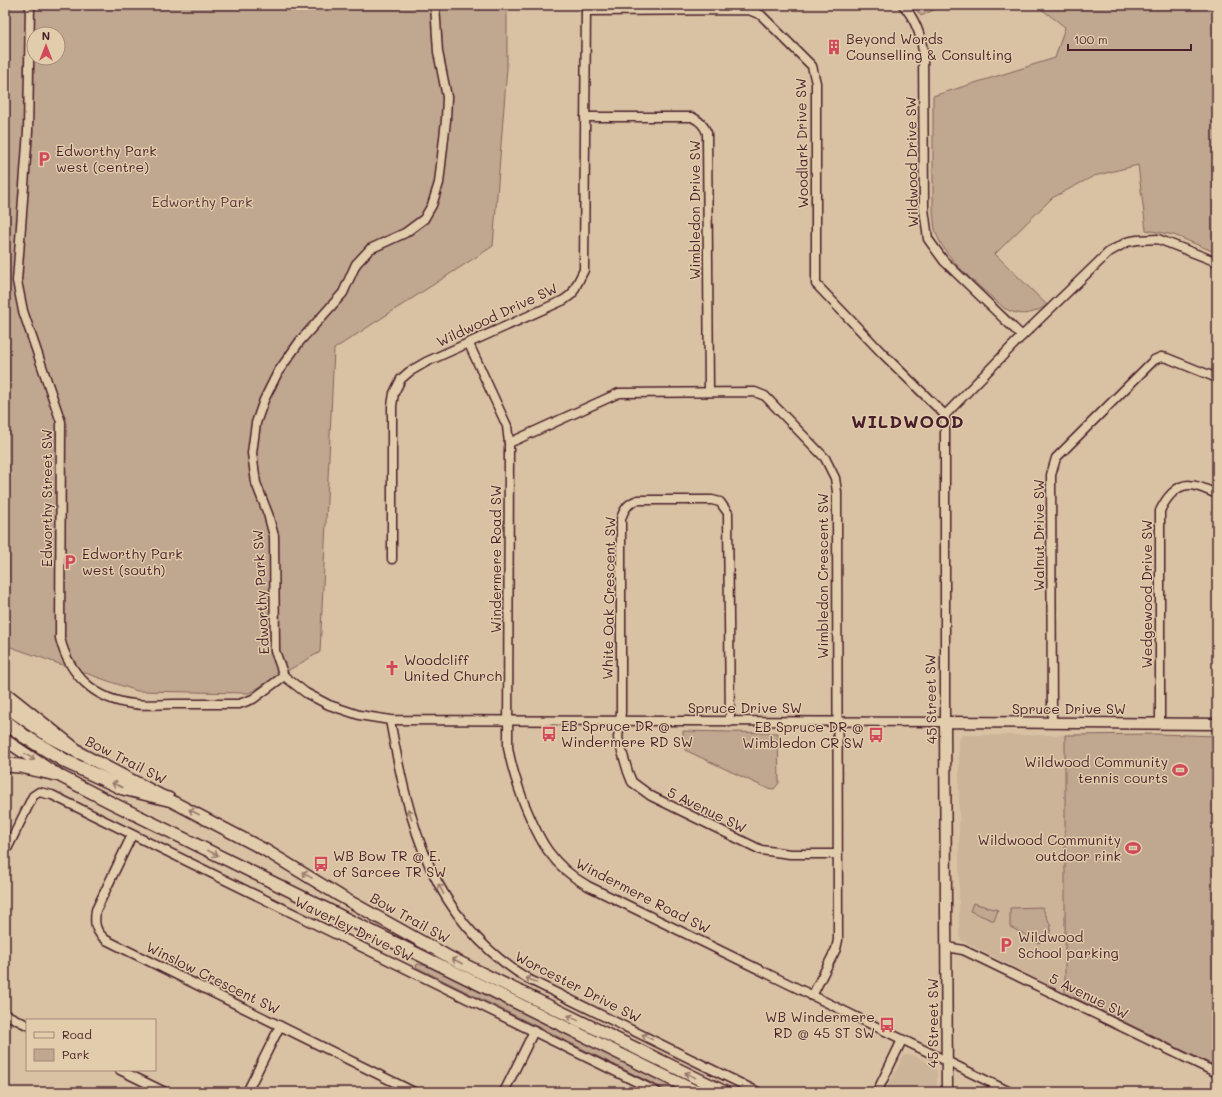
<svg xmlns="http://www.w3.org/2000/svg" width="1222" height="1097" font-family="Mali,sans-serif">
	<style>
		.built { fill: #ccb499 }
		.green { fill: #c0a78f; stroke: #85635d; fill-rule: evenodd }
		.lines { fill: none; stroke-linecap: round; stroke-linejoin: round }
		.minor-casing { stroke: #4a1f2b; stroke-width: 11 }
		.tertiary-casing { stroke: #4a1f2b; stroke-width: 13 }
		.secondary-casing { stroke: #4a1f2b; stroke-width: 14 }
		.trunk-casing { stroke: #4a1f2b; stroke-width: 16 }
		.minor { stroke: #e1cdab; stroke-width: 8 }
		.tertiary { stroke: #e1cdab; stroke-width: 10 }
		.secondary { stroke: #e1cdab; stroke-width: 11 }
		.trunk { stroke: #e1cdab; stroke-width: 13 }
		.oneway { stroke: #96766b }
		.labels { text-anchor: middle; stroke-width: 3; stroke-linejoin: round; paint-order: stroke }
		.poi-label { font-size: 14px; fill: #4a1f2b; stroke: #e1cdab; text-anchor: start }
		.street-label { font-size: 14px; fill: #4a1f2b; stroke: #e1cdab }
		.park-label { font-size: 14px; fill: #5c333a; stroke: #e1cdab }
		.district-label { font-size: 18px; font-weight: bold; letter-spacing: 1px; fill: #4a1f2b; stroke: #e1cdab }
	</style>
	<rect width="100%" height="100%" fill="#d8c2a3"/>
	<filter id="ink" filterUnits="userSpaceOnUse"><feTurbulence type="fractalNoise" baseFrequency=".025" numOctaves="2"/><feDisplacementMap in="SourceGraphic" scale="8" xChannelSelector="R" yChannelSelector="G"/><feConvolveMatrix kernelMatrix="1 2 1 2 8 2 1 2 1" color-interpolation-filters="sRGB"/></filter>
	<g filter="url(#ink)">
		<!-- built -->
		<g class="built">
			<path d="M962,735H1065V993L962,941L959,936V741Z"/>
			<path d="M904,1055H913L933,1065L937,1072V1092H885Z"/>
		</g>
		<!-- green -->
		<g class="green">
			<path d="M5,5H507V68L493,246L334,349L320,652L249,693L137,691L5,645ZM34,34H58V58H34Z"/>
			<path d="M913,5H944L921,16Z"/>
			<path d="M1036,5H1217V253L1174,235L1146,230L1138,165L1094,176L1052,198L995,254L1047,305C1032,315 1020,317 1004,308C981,287 944,260 935,230C934,224 934,218 933,212V96L1055,58L1065,27Z"/>
			<path d="M683,731L778,733L779,783L774,789L766,788L685,750L683,743Z"/>
			<path d="M1158,734L1217,736V1067L1065,993V735Z"/>
			<path d="M973,903L998,910L994,921L970,911Z"/>
			<path d="M1042,907L1051,926L1049,938L1038,943L1032,941V938L1010,927V908Z"/>
			<path d="M417,964L433,967L688,1092H670L416,967Z"/>
		</g>
		<g class="lines">
			<defs>
				<g id="minor">
					<path d="M30,5L28,131L17,281L23,311L61,422L60,638C69,675 95,700 134,704C147,706 161,704 174,704C196,704 217,704 239,704L253,699L284,676"/>
					<path d="M435,5L438,52L447,97L446,120L439,183L432,205L424,219L405,233L370,249L356,264L343,293L300,341L278,372L264,400L256,423L252,453L256,483L268,514L274,536L275,651L284,676L306,693L329,705L359,715L390,720L945,722V415L1022,336"/>
					<path d="M903,5C915,19 921,34 923,52L924,209L928,239L944,261L1022,336L1109,252L1127,242L1137,240L1158,239L1217,262"/>
					<path d="M586,11L749,10L761,15L812,66L816,83V284L881,352L945,415"/>
					<path d="M585,117H692C700,121 704,125 707,133L709,392"/>
					<path d="M469,344L507,426L509,443L508,747C511,767 517,784 524,803C539,840 552,866 588,886L1010,1092"/>
					<path d="M509,443L619,393L755,392L765,396L825,458L835,478L837,492L838,940L836,949L812,996"/>
					<path d="M392,559V406L394,393L401,379L409,372L426,362L564,300L572,294L584,270L586,5"/>
					<path d="M390,720C409,825 432,922 530,980L758,1092"/>
					<path d="M730,722L728,513L720,502L712,500H638C628,503 624,509 621,519V712L618,738L628,772L632,782L651,796L761,850L790,854H837"/>
					<path d="M1052,723L1051,475L1056,458L1154,360L1161,357L1167,358L1217,378"/>
					<path d="M1160,723V511C1165,500 1176,484 1190,485C1198,485 1209,491 1217,494"/>
					<path d="M132,835L96,910C94,924 95,931 106,940L414,1092"/>
					<path d="M5,853L33,796L39,792L52,795L657,1092"/>
					<path d="M947,947L963,950L984,960L1217,1073"/>
					<path d="M5,1014L27,1025"/>
					<path d="M120,1070L165,1092"/>
					<path d="M247,1092L280,1026"/>
					<path d="M504,1092L534,1031"/>
					<path d="M877,1092L902,1040"/>
				</g>
				<path id="tertiary" d="M947,1092L945,722L1217,724"/>
				<g id="secondary">
					<path d="M5,706L51,738L265,850L340,896L451,958L725,1092"/>
					<path d="M5,740L56,774L110,802L697,1092"/>
				</g>
				<g id="trunk">
					<path d="M5,694L78,752"/>
					<path d="M5,721L24,736L67,762L123,788L168,799"/>
					<path d="M5,765L20,766L56,774"/>
				</g>
			</defs>
			<!-- minor casing -->
			<use href="#minor" class="minor-casing"/>
			<!-- tertiary casing -->
			<use href="#tertiary" class="tertiary-casing"/>
			<!-- secondary casing -->
			<use href="#secondary" class="secondary-casing"/>
			<!-- trunk casing -->
			<use href="#trunk" class="trunk-casing"/>
			<!-- minor -->
			<use href="#minor" class="minor"/>
			<!-- tertiary -->
			<use href="#tertiary" class="tertiary"/>
			<!-- secondary -->
			<use href="#secondary" class="secondary"/>
			<!-- trunk -->
			<use href="#trunk" class="trunk"/>
		</g>
		<!-- one-way arrows -->
		<defs><path id="oneway-shaft" d="M-6 0H5M1.5-3L5.5 0L1.5 3" fill="none" stroke-width="1.6" stroke-linecap="round" stroke-linejoin="round"/></defs>
		<g class="oneway">
			<use href="#oneway-shaft" transform="translate(30 757) rotate(34)"/>
			<use href="#oneway-shaft" transform="translate(117 785) rotate(-156)"/>
			<use href="#oneway-shaft" transform="translate(194 812) rotate(-153)"/>
			<use href="#oneway-shaft" transform="translate(410 814) rotate(-111)"/>
			<use href="#oneway-shaft" transform="translate(213 853) rotate(26)"/>
			<use href="#oneway-shaft" transform="translate(307 875) rotate(-148)"/>
			<use href="#oneway-shaft" transform="translate(441 889) rotate(-117)"/>
			<use href="#oneway-shaft" transform="translate(457 961) rotate(-153)"/>
			<use href="#oneway-shaft" transform="translate(531 980) rotate(-152)"/>
			<use href="#oneway-shaft" transform="translate(573 1018) rotate(-154)"/>
			<use href="#oneway-shaft" transform="translate(647 1037) rotate(-154)"/>
			<use href="#oneway-shaft" transform="translate(690 1075) rotate(-154)"/>
		</g>
	</g>
	<!-- icons -->
	<defs>
		<symbol id="building-bare" viewBox="-9 -9 18 18"><path d="M-4-6H4V6H1V3H-1V6H-4ZM-2.5-4.3h1.7v1.8h-1.7ZM.8-4.3h1.7v1.8H.8ZM-2.5-1h1.7V.8h-1.7ZM.8-1h1.7V.8H.8Z" fill="#d1495b" stroke="#e1cdab" stroke-width="2.5" paint-order="stroke"/></symbol>
		<symbol id="parking-bare" viewBox="-9 -9 18 18"><path d="M-3.5-5.5H1a3.5 3.5 0 0 1 0 7H-1V5.5H-3.5ZM-1-3.4V-.6H.8a1.4 1.4 0 0 0 0-2.8Z" fill="#d1495b" stroke="#e1cdab" stroke-width="2.5" paint-order="stroke"/></symbol>
		<symbol id="church-bare" viewBox="-9 -9 18 18"><path d="M-1.2-6h2.4v3.5h3.3v2.4h-3.3V6h-2.4V-.1h-3.3v-2.4h3.3Z" fill="#d1495b" stroke="#e1cdab" stroke-width="2.5" paint-order="stroke"/></symbol>
		<symbol id="bus-bare" viewBox="-9 -9 18 18"><path d="M-5-6H5V4H4V6H2V4H-2V6H-4V4H-5ZM-3.5-4V0h7V-4ZM-3.5 1.2v1.5H-2V1.2ZM2 1.2v1.5H3.5V1.2Z" fill="#d1495b" stroke="#e1cdab" stroke-width="2.5" paint-order="stroke"/></symbol>
		<symbol id="stadium-bare" viewBox="-9 -9 18 18"><path d="M0-5a6.5 5 0 1 0 0 10a6.5 5 0 1 0 0-10ZM-3.5-1.8h7v3.6h-7Z" fill="#d1495b" stroke="#e1cdab" stroke-width="2.5" paint-order="stroke"/></symbol>
	</defs>
	<g fill-rule="evenodd">
		<use href="#building-bare" x="823" y="36" width="22" height="22"/>
		<use href="#parking-bare" x="33" y="148" width="22" height="22"/>
		<use href="#parking-bare" x="59" y="551" width="22" height="22"/>
		<use href="#church-bare" x="381" y="657" width="22" height="22"/>
		<use href="#bus-bare" x="538" y="723" width="22" height="22"/>
		<use href="#bus-bare" x="865" y="724" width="22" height="22"/>
		<use href="#stadium-bare" x="1169" y="759" width="22" height="22"/>
		<use href="#stadium-bare" x="1122" y="837" width="22" height="22"/>
		<use href="#bus-bare" x="310" y="853" width="22" height="22"/>
		<use href="#parking-bare" x="995" y="934" width="22" height="22"/>
		<use href="#bus-bare" x="876" y="1014" width="22" height="22"/>
	</g>
	<g class="labels">
		<!-- poi labels -->
		<g class="poi-label">
			<text x="846" y="44">Beyond Words<tspan x="846" dy="16">Counselling &amp; Consulting</tspan></text>
			<text x="56" y="156">Edworthy Park<tspan x="56" dy="16">west (centre)</tspan></text>
			<text x="82" y="559">Edworthy Park<tspan x="82" dy="16">west (south)</tspan></text>
			<text x="404" y="665">Woodcliff<tspan x="404" dy="16">United Church</tspan></text>
			<text x="561" y="731">EB Spruce DR @<tspan x="561" dy="16">Windermere RD SW</tspan></text>
			<text x="864" y="732" text-anchor="end">EB Spruce DR @<tspan x="864" dy="16">Wimbledon CR SW</tspan></text>
			<text x="1168" y="767" text-anchor="end">Wildwood Community<tspan x="1168" dy="16">tennis courts</tspan></text>
			<text x="1121" y="845" text-anchor="end">Wildwood Community<tspan x="1121" dy="16">outdoor rink</tspan></text>
			<text x="333" y="861">WB Bow TR @ E.<tspan x="333" dy="16">of Sarcee TR SW</tspan></text>
			<text x="1018" y="942">Wildwood<tspan x="1018" dy="16">School parking</tspan></text>
			<text x="875" y="1022" text-anchor="end">WB Windermere<tspan x="875" dy="16">RD @ 45 ST SW</tspan></text>
		</g>
		<!-- street labels -->
		<g class="street-label">
			<text transform="translate(802 143) rotate(-91)" y="5">Woodlark Drive SW</text>
			<text transform="translate(912 162) rotate(-91)" y="5">Wildwood Drive SW</text>
			<text transform="translate(695 210) rotate(-90)" y="5">Wimbledon Drive SW</text>
			<text transform="translate(497 315) rotate(-25)" y="5">Wildwood Drive SW</text>
			<text transform="translate(47 498) rotate(-90)" y="5">Edworthy Street SW</text>
			<text transform="translate(1039 535) rotate(-90)" y="5">Walnut Drive SW</text>
			<text transform="translate(496 559) rotate(-90)" y="5">Windermere Road SW</text>
			<text transform="translate(823 576) rotate(-90)" y="5">Wimbledon Crescent SW</text>
			<text transform="translate(261 592) rotate(-93)" y="5">Edworthy Park SW</text>
			<text transform="translate(1147 594) rotate(-90)" y="5">Wedgewood Drive SW</text>
			<text transform="translate(609 598) rotate(-89)" y="5">White Oak Crescent SW</text>
			<text transform="translate(931 699) rotate(-91)" y="5">45 Street SW</text>
			<text x="745" y="713">Spruce Drive SW</text>
			<text x="1069" y="714">Spruce Drive SW</text>
			<text transform="translate(126 760) rotate(27)" y="5">Bow Trail SW</text>
			<text transform="translate(707 810) rotate(26)" y="5">5 Avenue SW</text>
			<text transform="translate(643 896) rotate(27)" y="5">Windermere Road SW</text>
			<text transform="translate(410 918) rotate(29)" y="5">Bow Trail SW</text>
			<text transform="translate(354 929) rotate(26)" y="5">Waverley Drive SW</text>
			<text transform="translate(213 978) rotate(26)" y="5">Winslow Crescent SW</text>
			<text transform="translate(578 987) rotate(27)" y="5">Worcester Drive SW</text>
			<text transform="translate(1089 996) rotate(26)" y="5">5 Avenue SW</text>
			<text transform="translate(933 1023) rotate(-90)" y="5">45 Street SW</text>
		</g>
		<!-- park labels -->
		<g class="park-label">
			<text x="202" y="207">Edworthy Park</text>
		</g>
		<!-- district labels -->
		<g class="district-label">
			<text x="908" y="428">WILDWOOD</text>
		</g>
	</g>
	<!-- margin -->
	<rect width="1222" height="1097" fill="none" stroke="#e1cdab" stroke-width="20"/>
	<rect x="10" y="10" width="1202" height="1077" fill="none" stroke="#4a1f2b" stroke-width="1.5" filter="url(#ink)"/>
	<!-- legend -->
	<rect x="26" y="1019" width="130" height="52" fill="#e1cdab" stroke="#a58778"/>
	<rect x="34" y="1032" width="20" height="6" fill="#e1cdab" stroke="#a58778"/>
	<text x="62" y="1039" font-size="12" fill="#4a1f2b">Road</text>
	<rect x="34" y="1049" width="20" height="12" fill="#c0a78f" stroke="#a58778"/>
	<text x="62" y="1059" font-size="12" fill="#4a1f2b">Park</text>
	<!-- north arrow -->
	<g transform="translate(46 46)"><circle r="19" fill="#e1cdab" stroke="#a58778"/>
	<path d="M0-3L7 15L0 10L-7 15Z" fill="#d1495b"/>
	<text y="-6" font-size="11" font-weight="bold" text-anchor="middle" fill="#4a1f2b">N</text>
	</g>
	<!-- scale -->
	<path d="M1068 44v6h123v-6" fill="none" stroke="#4a1f2b" stroke-width="2"/>
	<text x="1074" y="44" font-size="12" fill="#4a1f2b" stroke="#e1cdab" stroke-width="3" paint-order="stroke">100 m</text>
</svg>
